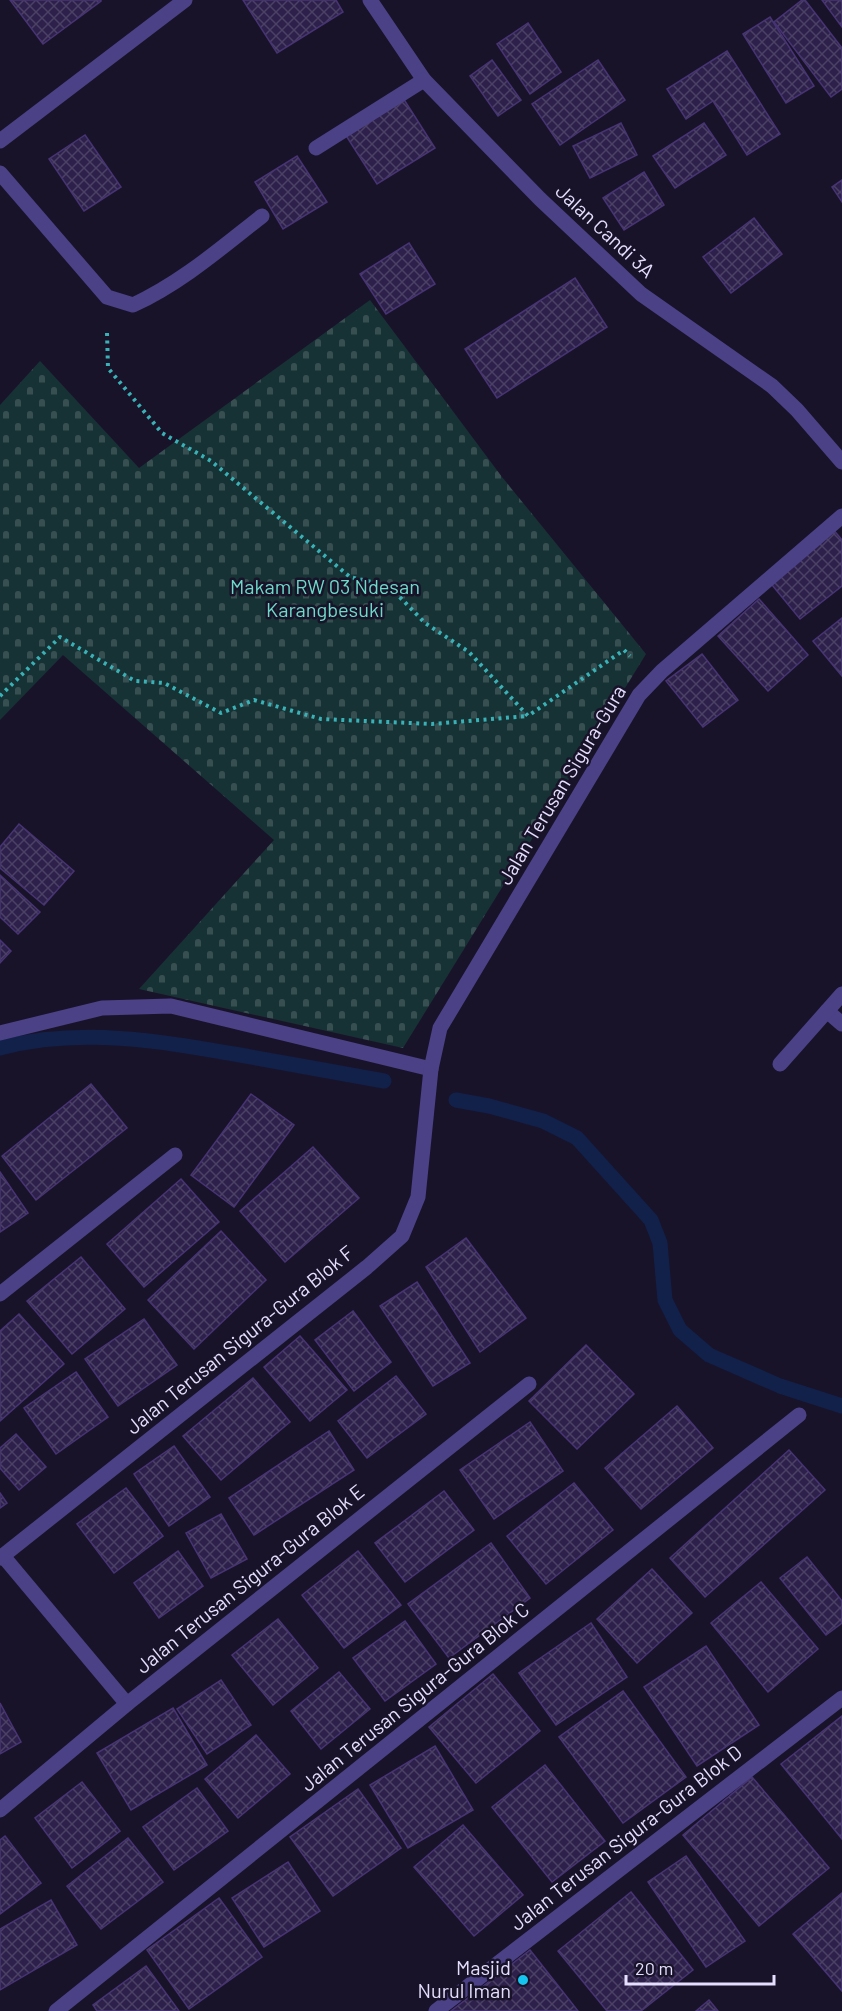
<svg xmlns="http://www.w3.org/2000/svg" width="842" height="2011" font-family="Barlow,sans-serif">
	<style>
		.cemetery { fill: url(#cemetery-stones) }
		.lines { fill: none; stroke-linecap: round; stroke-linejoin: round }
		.stream { stroke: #11214a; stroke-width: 15 }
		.building { fill: url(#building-cross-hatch); stroke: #473474; stroke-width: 1.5 }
		.path { stroke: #39b1b6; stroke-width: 4; stroke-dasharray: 3 4.5; stroke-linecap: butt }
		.lane { stroke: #4b4186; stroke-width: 15 }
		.street { stroke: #4b4186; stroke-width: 15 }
		.poi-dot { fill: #16c4f0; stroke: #19132a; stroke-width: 2 }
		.labels { text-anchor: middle; stroke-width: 5; stroke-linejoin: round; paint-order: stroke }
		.street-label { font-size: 20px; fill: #e5defd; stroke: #19132a }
		.park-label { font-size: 20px; fill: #6ddaca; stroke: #19132a }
		.poi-label { font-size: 20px; fill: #e5defd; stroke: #19132a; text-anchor: end }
	</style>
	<defs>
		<pattern id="cemetery-stones" width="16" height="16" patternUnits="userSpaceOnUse" patternTransform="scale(1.5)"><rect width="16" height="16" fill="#163234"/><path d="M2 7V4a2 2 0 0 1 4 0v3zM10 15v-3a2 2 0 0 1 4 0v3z" fill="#384f52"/></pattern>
		<pattern id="building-cross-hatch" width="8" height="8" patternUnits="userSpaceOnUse" patternTransform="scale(1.5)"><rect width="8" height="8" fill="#2d204a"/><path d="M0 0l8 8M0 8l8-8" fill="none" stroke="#4b4065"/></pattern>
	</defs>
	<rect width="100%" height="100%" fill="#19132a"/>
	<!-- cemetery -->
	<path class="cemetery" d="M370,300L502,477L646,654L403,1048L139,989L274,840L63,655L0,720V405L40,361L139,468Z"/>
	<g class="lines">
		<!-- stream -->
		<g class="stream">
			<path d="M0,1048C80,1027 160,1041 240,1055C288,1064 336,1072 384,1081"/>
			<path d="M456,1100L489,1106L543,1121L577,1138L651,1220L660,1243L665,1300L680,1330L709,1355L780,1386L842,1406"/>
		</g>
	</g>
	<!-- building -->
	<g class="building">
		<path d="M10,0H101V1L43,44Z"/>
		<path d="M243,0H336L343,12L277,53Z"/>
		<path d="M802,0H805L842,48V89L831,97L774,22Z"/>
		<path d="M822,0H842V27Z"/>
		<path d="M770,17L814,86L786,103L743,34Z"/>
		<path d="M528,23L561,72L530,94L497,44Z"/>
		<path d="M727,51L780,134L747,155L713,101L686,119L667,89Z"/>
		<path d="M492,60L521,100L498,116L470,76Z"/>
		<path d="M598,60L625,100L560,145L532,104Z"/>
		<path d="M403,98L435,148L377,184L345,134Z"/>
		<path d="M621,123L637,155L590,178L573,146Z"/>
		<path d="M704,123L726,155L675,188L653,156Z"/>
		<path d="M85,135L121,187L84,211L49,159Z"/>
		<path d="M297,156L327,202L283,229L255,182Z"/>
		<path d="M644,172L664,205L624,230L603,198Z"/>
		<path d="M842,180V202L832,187Z"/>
		<path d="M754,218L782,254L731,293L703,257Z"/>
		<path d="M409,243L435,284L386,314L360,274Z"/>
		<path d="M575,278L607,327L497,398L465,349Z"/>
		<path d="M832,528L842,540V586L800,619L768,580Z"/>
		<path d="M759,599L808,655L768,691L718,636Z"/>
		<path d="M842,618V676L813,641Z"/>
		<path d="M702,654L738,700L703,727L666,681Z"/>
		<path d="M19,824L74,871L44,905L0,868V847Z"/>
		<path d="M0,875L40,912L18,934L0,917Z"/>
		<path d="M0,940L11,951L0,963Z"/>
		<path d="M91,1084L127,1128L36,1200L2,1156Z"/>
		<path d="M251,1094L294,1125L234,1207L191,1175Z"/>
		<path d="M313,1147L359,1198L285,1262L240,1211Z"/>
		<path d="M0,1172L28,1213L0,1232Z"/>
		<path d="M181,1179L219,1222L144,1287L107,1244Z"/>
		<path d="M221,1231L266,1280L194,1349L148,1300Z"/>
		<path d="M466,1238L526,1318L480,1352L426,1267Z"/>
		<path d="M81,1257L125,1309L72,1354L27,1301Z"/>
		<path d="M417,1282L470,1363L433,1386L380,1306Z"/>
		<path d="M353,1311L391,1362L354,1391L315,1340Z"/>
		<path d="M19,1314L64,1364L0,1421V1331Z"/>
		<path d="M144,1319L177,1365L118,1406L85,1359Z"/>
		<path d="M300,1336L347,1390L310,1421L264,1367Z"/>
		<path d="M586,1345L634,1394L577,1449L529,1401Z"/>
		<path d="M76,1372L108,1417L56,1454L24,1408Z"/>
		<path d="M396,1376L426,1414L367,1458L338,1421Z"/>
		<path d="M253,1378L290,1422L221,1480L183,1436Z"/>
		<path d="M677,1406L713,1448L641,1509L605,1468Z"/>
		<path d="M530,1422L563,1471L494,1519L460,1470Z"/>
		<path d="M329,1431L354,1470L254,1535L229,1498Z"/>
		<path d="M16,1434L46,1467L19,1490L0,1468V1448Z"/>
		<path d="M174,1446L210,1497L169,1526L134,1474Z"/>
		<path d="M789,1450L825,1490L705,1597L670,1558Z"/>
		<path d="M574,1483L613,1530L546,1584L507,1536Z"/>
		<path d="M126,1488L163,1536L114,1573L77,1524Z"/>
		<path d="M444,1491L474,1530L405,1582L375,1543Z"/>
		<path d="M0,1493L7,1503L0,1508Z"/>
		<path d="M221,1514L247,1559L211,1578L186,1533Z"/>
		<path d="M491,1543L530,1598L449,1658L408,1604Z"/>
		<path d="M178,1551L203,1586L159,1618L134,1583Z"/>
		<path d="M358,1551L401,1605L344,1648L302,1595Z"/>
		<path d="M807,1557L842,1601V1623L826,1635L780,1578Z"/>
		<path d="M652,1569L692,1613L637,1663L597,1619Z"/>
		<path d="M761,1582L818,1649L768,1692L711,1623Z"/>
		<path d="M278,1619L318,1668L273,1705L232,1655Z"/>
		<path d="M405,1621L436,1664L385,1701L353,1658Z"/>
		<path d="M591,1623L627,1677L556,1725L519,1673Z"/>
		<path d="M706,1646L759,1725L697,1766L644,1687Z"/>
		<path d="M339,1672L370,1709L321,1749L291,1711Z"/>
		<path d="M493,1674L540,1731L476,1783L429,1727Z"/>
		<path d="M221,1680L251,1725L207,1754L177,1709Z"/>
		<path d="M623,1691L686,1777L623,1823L559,1737Z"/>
		<path d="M0,1703L21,1742L0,1754Z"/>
		<path d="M173,1708L207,1765L131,1810L97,1753Z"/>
		<path d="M842,1716V1839L781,1764Z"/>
		<path d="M256,1735L290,1774L238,1818L205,1779Z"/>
		<path d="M435,1746L473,1810L408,1848L370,1785Z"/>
		<path d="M545,1765L605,1841L552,1882L492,1807Z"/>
		<path d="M752,1777L829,1868L759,1926L683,1835Z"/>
		<path d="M82,1782L120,1831L72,1868L35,1818Z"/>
		<path d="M197,1788L228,1831L174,1870L143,1827Z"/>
		<path d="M358,1789L401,1848L333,1896L290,1837Z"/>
		<path d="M463,1825L523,1895L474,1936L414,1867Z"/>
		<path d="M5,1836L41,1883L0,1914V1840Z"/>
		<path d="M128,1838L163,1882L101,1929L67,1886Z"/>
		<path d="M686,1856L745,1941L706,1967L648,1882Z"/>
		<path d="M288,1862L320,1911L264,1947L232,1898Z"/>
		<path d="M631,1892L693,1970L641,2011H607L558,1951Z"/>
		<path d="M842,1893V1991L793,1934Z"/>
		<path d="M219,1898L262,1957L189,2009L147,1950Z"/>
		<path d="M51,1900L77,1945L0,1990V1929Z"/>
		<path d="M530,1950L578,2011H451Z"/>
		<path d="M146,1966L179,2011H97L93,2005Z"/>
		<path d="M709,2000L718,2011H696Z"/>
	</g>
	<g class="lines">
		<!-- path -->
		<g class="path">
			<path d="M107,333L108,368L162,433L211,461L350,577L389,586L425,623L469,652L528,716L624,650L630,656"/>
			<path d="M0,696L60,637L135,681L164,683L221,713L254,700L321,719L432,724L528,716"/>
		</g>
		<!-- lane -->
		<path class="lane" d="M0,173L107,297L133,305C181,283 221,248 262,216"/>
		<!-- street -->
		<g class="street">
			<path d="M370,0L424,80L540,199L641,294L772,386L797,410L842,462"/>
			<path d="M0,141L185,0"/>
			<path d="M316,148L424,80"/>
			<path d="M827,1011L842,1024"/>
			<path d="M0,1033L102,1008L171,1006L431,1069"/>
			<path d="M780,1064L842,994"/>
			<path d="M0,1294L175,1155"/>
			<path d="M3,1556L127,1704"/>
			<path d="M0,1558L367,1267L402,1236L418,1197L431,1069L440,1028L639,695L662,671L842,516"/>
			<path d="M0,1810L127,1704L529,1384"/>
			<path d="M56,2011L799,1415"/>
			<path d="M436,2011L842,1698"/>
		</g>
	</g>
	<!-- markers -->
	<circle class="poi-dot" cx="523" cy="1980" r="6"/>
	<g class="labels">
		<!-- street labels -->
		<g class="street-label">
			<text transform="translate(605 231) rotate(43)" y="7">Jalan Candi 3A</text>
			<text transform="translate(562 785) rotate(-59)" y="7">Jalan Terusan Sigura-Gura</text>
			<text transform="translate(240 1340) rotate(-39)" y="7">Jalan Terusan Sigura-Gura Blok F</text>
			<text transform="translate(250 1579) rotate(-39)" y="7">Jalan Terusan Sigura-Gura Blok E</text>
			<text transform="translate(415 1697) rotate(-39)" y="7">Jalan Terusan Sigura-Gura Blok C</text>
			<text transform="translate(626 1838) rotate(-38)" y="7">Jalan Terusan Sigura-Gura Blok D</text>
		</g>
		<!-- park labels -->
		<g class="park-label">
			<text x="325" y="594">Makam RW 03 Ndesan<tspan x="325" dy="23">Karangbesuki</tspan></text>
		</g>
		<!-- poi labels -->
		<g class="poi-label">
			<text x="511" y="1975">Masjid<tspan x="511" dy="23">Nurul Iman</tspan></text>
		</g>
	</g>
	<!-- scale -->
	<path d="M626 1975v9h148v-9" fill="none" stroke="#e5defd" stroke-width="3"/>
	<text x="635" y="1975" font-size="18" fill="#e5defd" stroke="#19132a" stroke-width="4.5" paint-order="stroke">20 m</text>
</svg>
